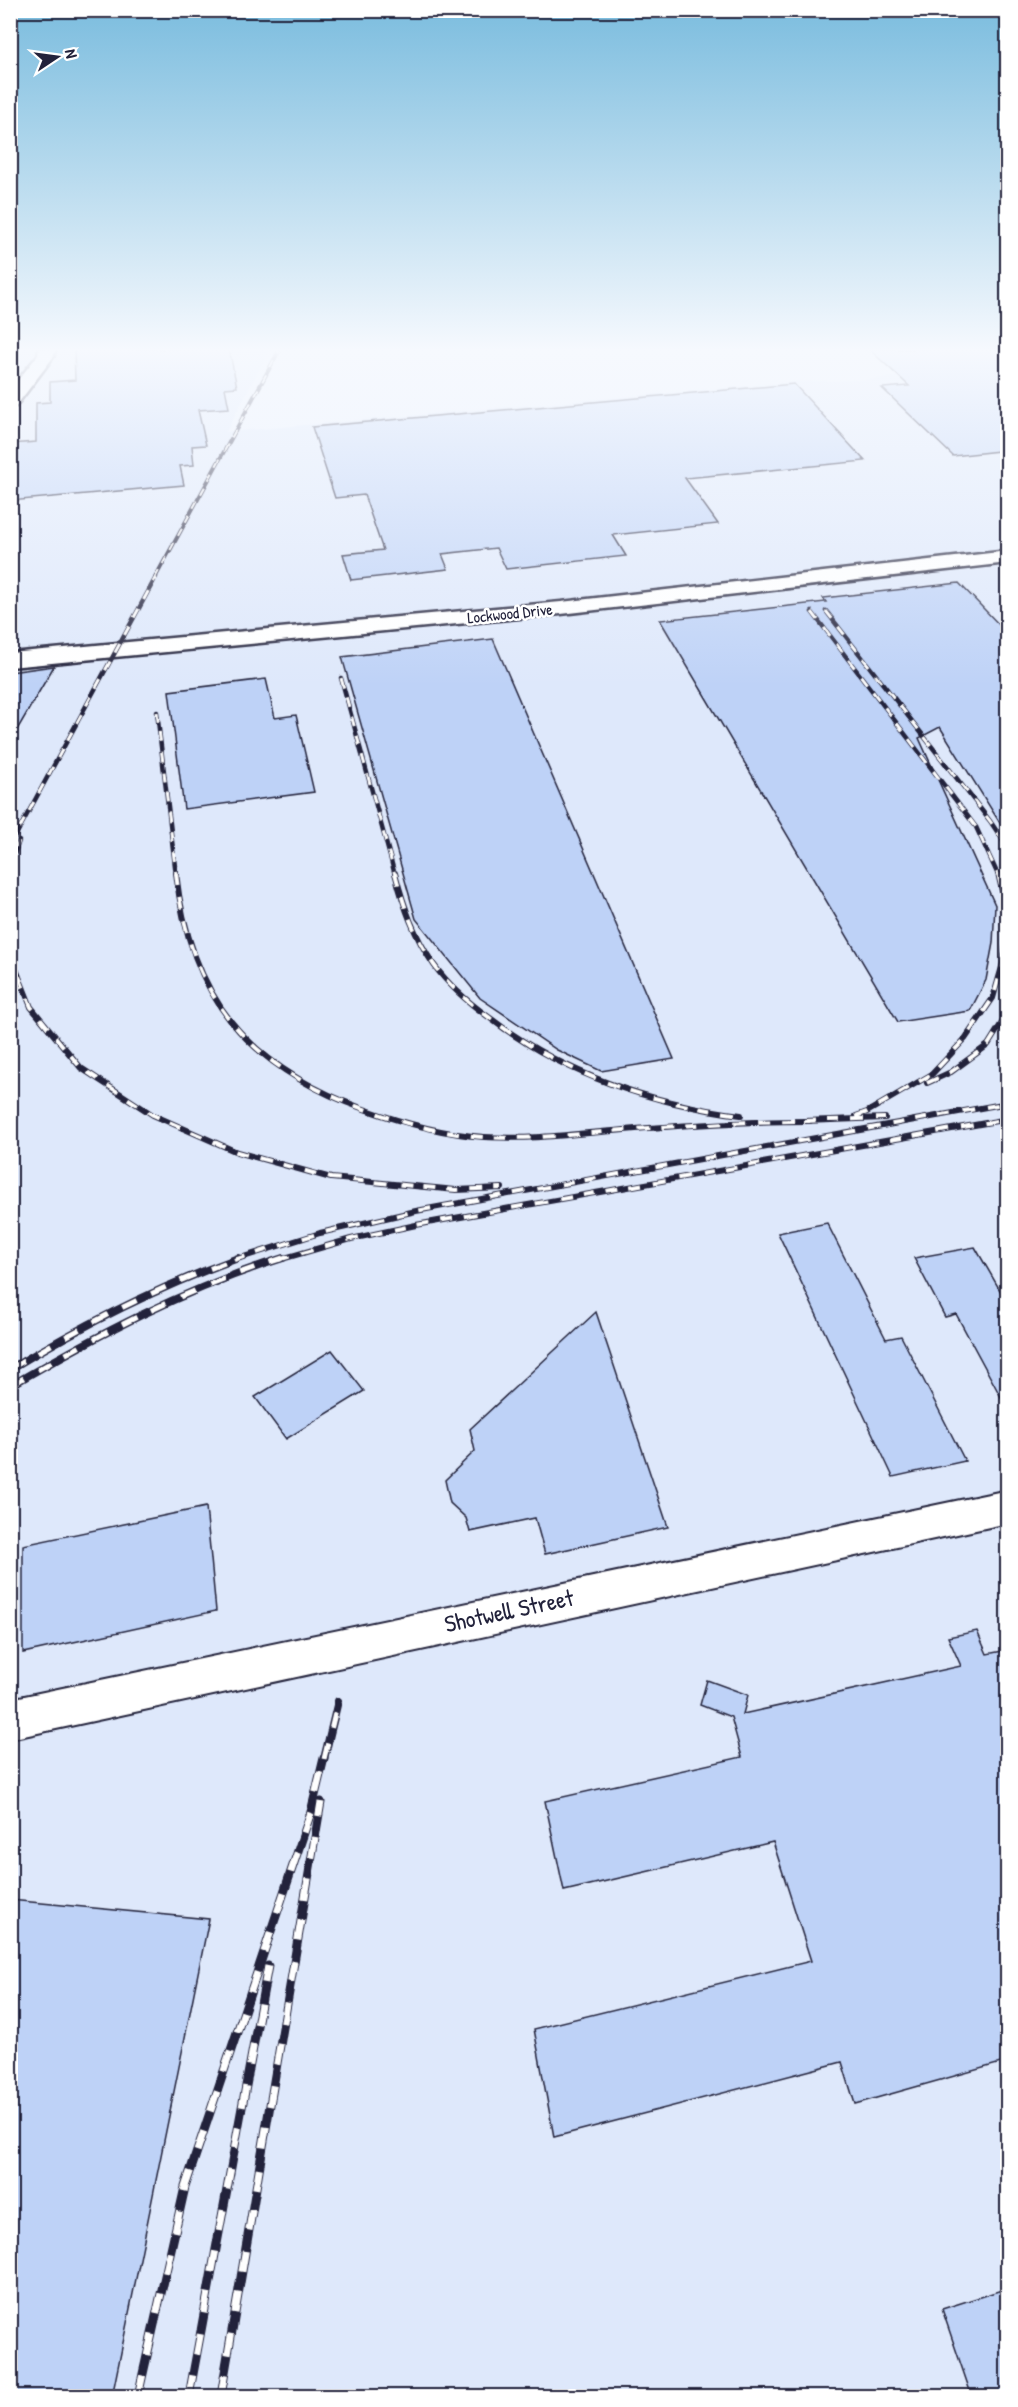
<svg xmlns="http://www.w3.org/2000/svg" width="1018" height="2407" font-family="'Patrick Hand',sans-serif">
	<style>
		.built { fill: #dee8fb }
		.building { fill: #bed2f7; stroke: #22223b; stroke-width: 1.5 }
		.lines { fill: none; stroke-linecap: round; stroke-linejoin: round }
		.minor-casing { stroke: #22223b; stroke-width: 4 }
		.major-casing { stroke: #22223b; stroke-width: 5 }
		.minor { fill: #fff; fill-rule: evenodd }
		.major { fill: #fff; fill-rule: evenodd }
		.rail-far4-casing { stroke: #22223b; stroke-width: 4 }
		.rail-far3-casing { stroke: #22223b; stroke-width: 4.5 }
		.rail-far2-casing { stroke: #22223b; stroke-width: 6 }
		.rail-far1-casing { stroke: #22223b; stroke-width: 8 }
		.rail-casing { stroke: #22223b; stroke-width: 9 }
		.rail-far4 { stroke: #fff; stroke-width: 2; stroke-dasharray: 8; stroke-linecap: butt }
		.rail-far3 { stroke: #fff; stroke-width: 3; stroke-dasharray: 10; stroke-linecap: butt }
		.rail-far2 { stroke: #fff; stroke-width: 4; stroke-dasharray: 12; stroke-linecap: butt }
		.rail-far1 { stroke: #fff; stroke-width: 5; stroke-dasharray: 16; stroke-linecap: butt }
		.rail { stroke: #fff; stroke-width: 7; stroke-dasharray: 21; stroke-linecap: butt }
		.labels { text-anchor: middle; stroke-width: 5; stroke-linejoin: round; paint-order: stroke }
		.far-street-label { font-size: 16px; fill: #22223b; stroke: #fff }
		.near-street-label { font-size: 24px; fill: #22223b; stroke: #fff }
	</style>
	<rect width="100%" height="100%" fill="#ecf2fd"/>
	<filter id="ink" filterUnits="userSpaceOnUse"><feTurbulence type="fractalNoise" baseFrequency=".0167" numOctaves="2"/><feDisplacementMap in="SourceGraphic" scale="12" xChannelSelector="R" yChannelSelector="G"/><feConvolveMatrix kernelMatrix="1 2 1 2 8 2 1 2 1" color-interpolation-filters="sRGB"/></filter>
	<g filter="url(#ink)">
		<!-- built -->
		<path class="built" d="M11,349H270L226,432L788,382L862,380L1007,366V2396H11Z"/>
		<!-- building -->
		<g class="building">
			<path d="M74,349H229L237,387L225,388L229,408L198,410L206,445L192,446L194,465L180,466L184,485L10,501V444L36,442V403L50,402V382L75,380Z"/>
			<path d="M869,349H1008V450L953,456L882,388L909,386Z"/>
			<path d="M794,384L865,461L685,478L718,524L613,535L626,556L506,569L496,548L442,554L448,569L351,580L343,554L383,550L364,495L335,498L312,427Z"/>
			<path d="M959,583L1008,634V836L940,727L919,738L995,905L993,943L986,980L970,1011L898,1022L660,620L826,602L823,598Z"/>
			<path d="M493,639L674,1059L601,1071L557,1050L480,998L416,919L342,657Z"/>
			<path d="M54,666L10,742V672Z"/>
			<path d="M266,679L275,718L296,715L314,792L184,809L169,691Z"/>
			<path d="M827,1223L886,1339L901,1336L965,1461L893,1477L778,1233Z"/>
			<path d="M975,1247L1008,1304V1410L956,1314L945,1317L914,1258Z"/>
			<path d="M596,1312L668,1527L545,1554L535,1518L470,1532L466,1518L450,1503L445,1480L475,1451L470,1429Z"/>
			<path d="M332,1350L364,1391L286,1439L255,1397Z"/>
			<path d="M206,1507L216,1611L23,1653V1545Z"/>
			<path d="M977,1631L987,1654L1008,1650V2061L855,2104L842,2062L554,2137L534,2029L811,1961L773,1842L564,1891L545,1801L742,1757L731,1717L700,1705L707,1680L748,1695L743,1714L961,1666L948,1637Z"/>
			<path d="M10,1900L209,1919L112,2397H10Z"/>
			<path d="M1008,2288V2397H972L942,2309Z"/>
		</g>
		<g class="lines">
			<defs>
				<path id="minor" d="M1008,1490V1523L10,1739V1699Z"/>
				<g id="major">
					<path d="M39,349H55L54,356L16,406L10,407V390L38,355Z"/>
					<path d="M1008,551V563L561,614L10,667V653L561,602Z"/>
				</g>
			</defs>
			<!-- minor casing -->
			<use href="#minor" class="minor-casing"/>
			<!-- major casing -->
			<use href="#major" class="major-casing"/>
			<!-- minor -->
			<use href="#minor" class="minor"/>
			<!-- major -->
			<use href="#major" class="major"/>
			<defs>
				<path id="rail-far4" d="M155,578L280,349"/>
				<g id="rail-far3">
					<path d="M826,611L990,821L1008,848"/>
					<path d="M812,612L976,827L998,875"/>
					<path d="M341,678L395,875"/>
					<path d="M157,712L176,875"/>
					<path d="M10,846L156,577"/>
					<path d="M10,866L19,841"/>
				</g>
				<g id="rail-far2">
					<path d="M176,873C190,997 247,1067 364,1109C403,1123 443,1134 484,1137C530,1140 577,1134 624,1130C686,1125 748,1121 810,1121"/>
					<path d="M395,873C404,907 414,936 434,965C449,986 469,1003 490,1018C564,1075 649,1103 741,1115"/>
					<path d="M998,873L1008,917"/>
					<path d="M10,954L31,1007L81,1068L153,1115L237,1152L331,1178L456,1190L502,1188"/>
					<path d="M927,1083L951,1072L988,1045L1008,1013"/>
					<path d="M856,1116L867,1112L932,1074L965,1039L993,998L1004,960L1008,930"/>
					<path d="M804,1121L885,1118"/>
					<path d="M234,1260L320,1233L416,1211L1008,1103"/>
					<path d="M278,1260L351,1239L416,1225L1008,1119"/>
				</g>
				<g id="rail-far1">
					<path d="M10,1369C83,1325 158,1287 238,1258"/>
					<path d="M10,1386C97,1335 187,1288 283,1258"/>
					<path d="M324,1759L338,1701"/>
				</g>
				<g id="rail">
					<path d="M138,2396L185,2187L311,1812L324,1758"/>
					<path d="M189,2396L268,1966"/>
					<path d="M221,2396L321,1802"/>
				</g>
			</defs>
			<!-- rail-far4 casing -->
			<use href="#rail-far4" class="rail-far4-casing"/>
			<!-- rail-far3 casing -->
			<use href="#rail-far3" class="rail-far3-casing"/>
			<!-- rail-far2 casing -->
			<use href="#rail-far2" class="rail-far2-casing"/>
			<!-- rail-far1 casing -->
			<use href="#rail-far1" class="rail-far1-casing"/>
			<!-- rail casing -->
			<use href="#rail" class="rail-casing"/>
			<!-- rail-far4 -->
			<use href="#rail-far4" class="rail-far4"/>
			<!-- rail-far3 -->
			<use href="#rail-far3" class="rail-far3"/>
			<!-- rail-far2 -->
			<use href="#rail-far2" class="rail-far2"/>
			<!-- rail-far1 -->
			<use href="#rail-far1" class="rail-far1"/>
			<!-- rail -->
			<use href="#rail" class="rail"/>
		</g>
	</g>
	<!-- sky -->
	<linearGradient id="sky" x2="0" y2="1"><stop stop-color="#7abcde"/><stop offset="0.51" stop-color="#f6f9fe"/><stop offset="1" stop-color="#f6f9fe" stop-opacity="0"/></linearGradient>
	<rect width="1018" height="686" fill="url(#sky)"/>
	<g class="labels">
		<!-- far-street labels -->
		<g class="far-street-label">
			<text transform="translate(510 613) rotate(-6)" y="6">Lockwood Drive</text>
		</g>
		<!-- near-street labels -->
		<g class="near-street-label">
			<text transform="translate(509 1611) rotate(-12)" y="8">Shotwell Street</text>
		</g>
	</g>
	<!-- margin -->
	<rect width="1018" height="2407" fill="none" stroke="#fff" stroke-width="36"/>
	<rect x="18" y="18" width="982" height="2371" fill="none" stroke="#22223b" stroke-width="2" filter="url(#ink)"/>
	<!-- north arrow -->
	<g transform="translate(57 57) rotate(77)" stroke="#ffffff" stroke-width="4.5" paint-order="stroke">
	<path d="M0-4.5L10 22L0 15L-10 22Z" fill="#22223b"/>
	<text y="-9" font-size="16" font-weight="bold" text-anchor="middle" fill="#22223b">N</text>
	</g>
</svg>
